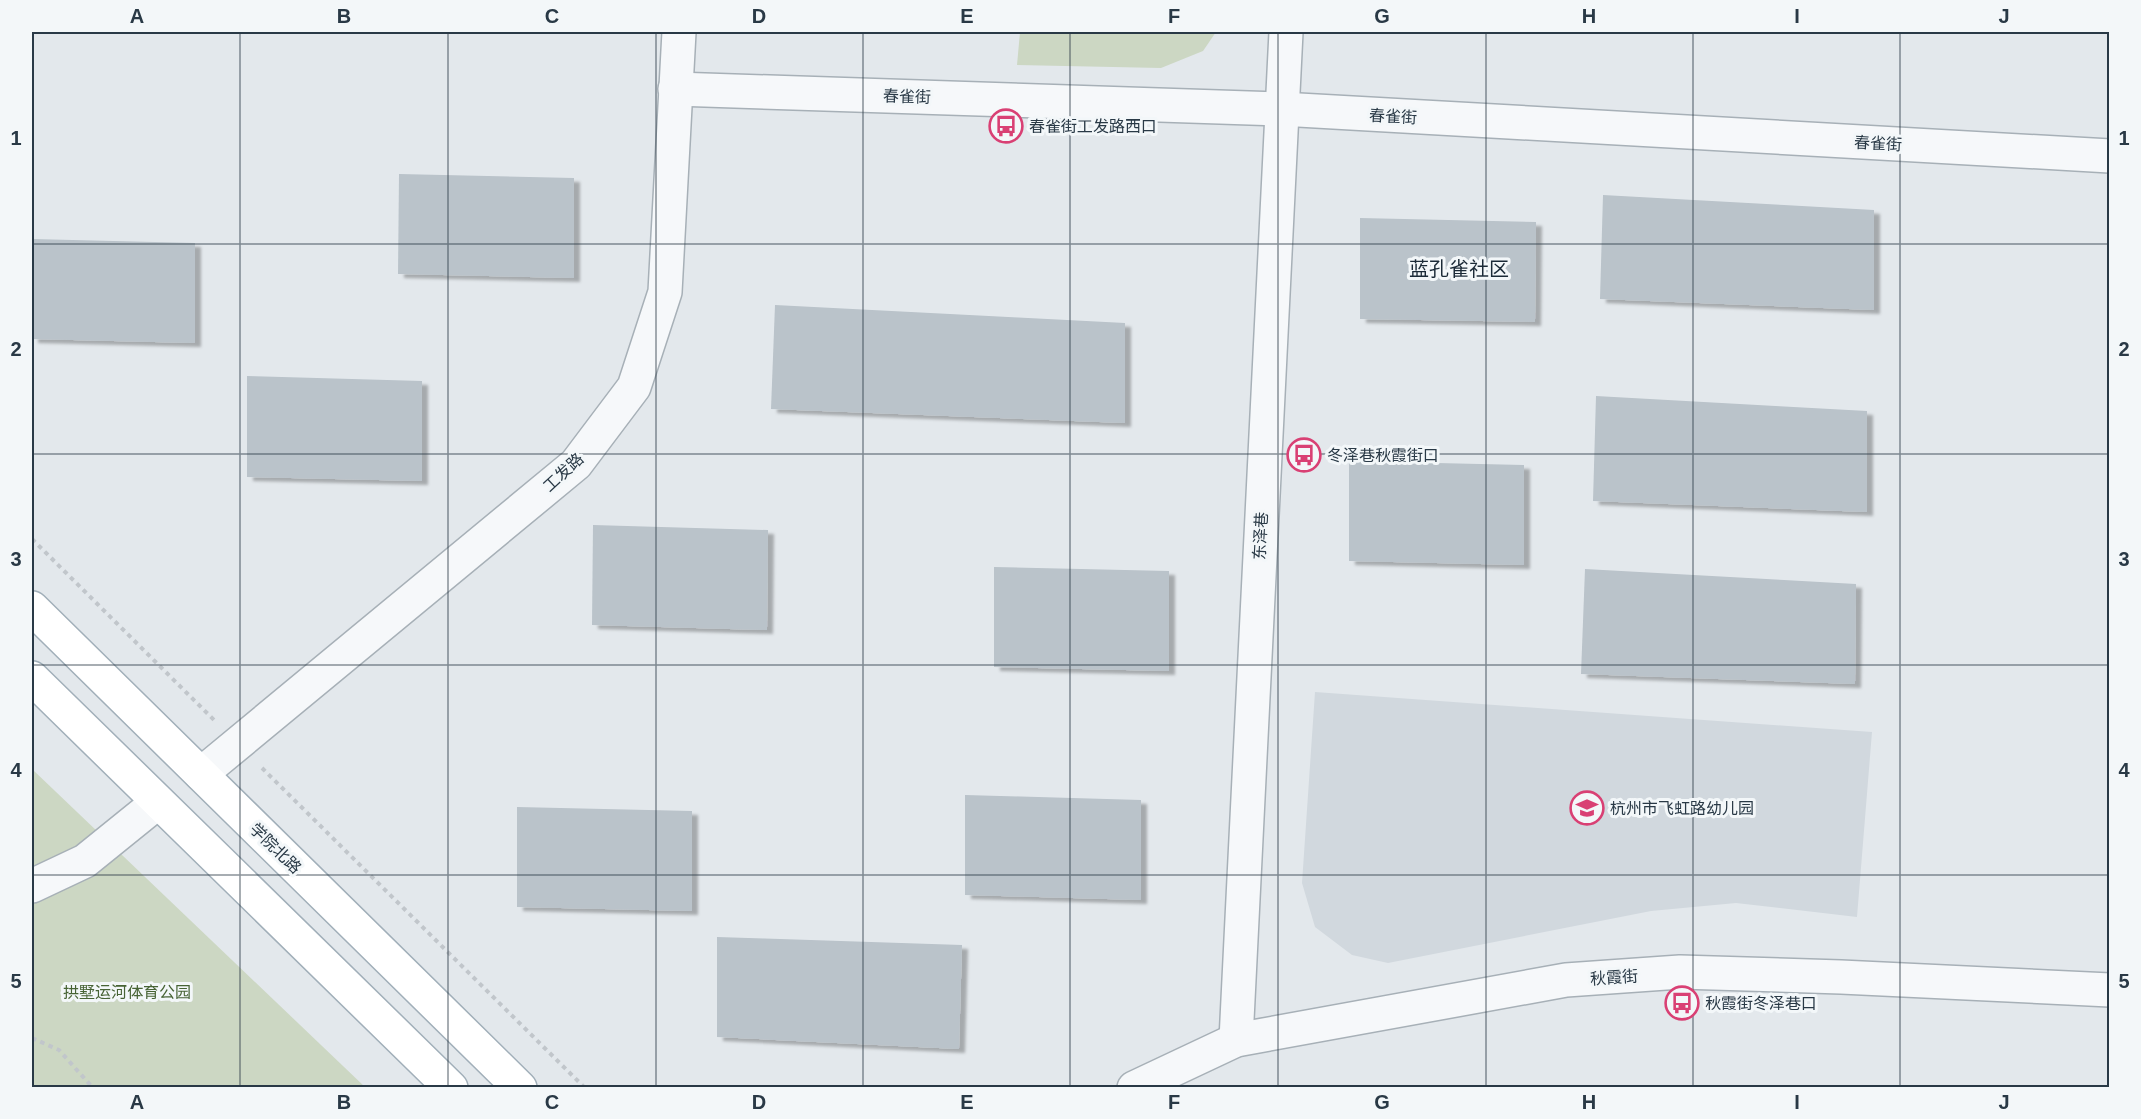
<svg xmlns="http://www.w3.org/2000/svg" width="2141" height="1119" font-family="Arial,'Noto Sans SC',sans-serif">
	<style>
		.built { fill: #d1d8de }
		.green { fill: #ccd7c3 }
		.building { fill: #bac3ca; filter: url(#shadow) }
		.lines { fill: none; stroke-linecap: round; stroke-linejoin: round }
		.minor-casing { stroke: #a7b0b7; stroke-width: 36 }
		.major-casing { stroke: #a1afb9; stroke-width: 36 }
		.path { stroke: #c1c6cb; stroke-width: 4; stroke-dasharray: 4.5 4.5; stroke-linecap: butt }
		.minor { stroke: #f6f8fa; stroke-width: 33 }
		.major { stroke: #fff; stroke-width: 33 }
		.grid { fill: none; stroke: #293946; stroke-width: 1.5; stroke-opacity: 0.55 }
		.labels { text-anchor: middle; stroke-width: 6; stroke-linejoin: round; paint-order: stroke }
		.street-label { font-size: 16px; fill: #293946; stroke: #f3f7f9 }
		.poi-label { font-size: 16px; fill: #293946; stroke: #f3f7f9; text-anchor: start }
		.park-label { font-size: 16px; fill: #476335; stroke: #f3f7f9 }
		.quarter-label { font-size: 20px; fill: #1b2a37; stroke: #f3f7f9 }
		.neatline { fill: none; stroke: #293946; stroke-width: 2 }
		.grid-label { font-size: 20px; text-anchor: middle; font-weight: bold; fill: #293946 }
	</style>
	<defs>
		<filter id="shadow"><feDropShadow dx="6" dy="4" stdDeviation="1.5" flood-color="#0004"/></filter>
	</defs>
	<rect width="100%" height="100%" fill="#e3e8ec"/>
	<!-- built -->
	<path class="built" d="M1315,692L1872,732L1857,917L1736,903L1651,911L1388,963L1352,955L1315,927L1302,883Z"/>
	<!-- green -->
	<g class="green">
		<path d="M1020,32H1216L1203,51L1161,68L1017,65Z"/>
		<path d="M32,769L365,1087H32Z"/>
	</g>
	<!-- building -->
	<g class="building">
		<path d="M399,174L574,178V278L398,274Z"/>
		<path d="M1603,195L1874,210V310L1600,299Z"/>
		<path d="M1360,218L1536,222L1535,322L1360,319Z"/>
		<path d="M32,239L195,243V343L32,339Z"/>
		<path d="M775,305L1125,323V423L771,409Z"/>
		<path d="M247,376L422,381V481L247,477Z"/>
		<path d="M1596,396L1867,411V512L1593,501Z"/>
		<path d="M1349,461L1524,465V565L1349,561Z"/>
		<path d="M593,525L768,530L767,630L592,625Z"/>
		<path d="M994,567L1169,571V671L994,667Z"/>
		<path d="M1585,569L1856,584L1855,684L1581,674Z"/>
		<path d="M965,795L1141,800V900L965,895Z"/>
		<path d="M517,807L692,811V911L517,907Z"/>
		<path d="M717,937L962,945L959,1049L717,1037Z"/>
	</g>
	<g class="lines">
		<defs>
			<g id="minor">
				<path d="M675,89L1281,109L2110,156"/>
				<path d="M201,774L576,464L634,387L665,292L679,32"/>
				<path d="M32,886L85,861L158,802"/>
				<path d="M1236,1040L1286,32"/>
				<path d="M1134,1088L1236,1040L1566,980L1680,972L1841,977L2110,990"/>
			</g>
			<g id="major">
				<path d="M32,608L520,1088"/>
				<path d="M32,678L451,1088"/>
			</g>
		</defs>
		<!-- minor casing -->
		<use href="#minor" class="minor-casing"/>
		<!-- major casing -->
		<use href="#major" class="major-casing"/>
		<!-- path -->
		<g class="path">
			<path d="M32,539L214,720"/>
			<path d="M262,768L585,1088"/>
			<path d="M32,1038L59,1050L93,1088"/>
		</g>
		<!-- minor -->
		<use href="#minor" class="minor"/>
		<!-- major -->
		<use href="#major" class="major"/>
	</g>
	<!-- grid -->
	<path class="grid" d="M240,32V1088M448,32V1088M656,32V1088M863,32V1088M1070,32V1088M1278,32V1088M1486,32V1088M1693,32V1088M1900,32V1088M32,244H2110M32,454H2110M32,665H2110M32,875H2110"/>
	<!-- icons -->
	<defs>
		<symbol id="bus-ring" viewBox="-11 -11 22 22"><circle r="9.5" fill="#f3f7f9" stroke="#d94074" stroke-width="1.5"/><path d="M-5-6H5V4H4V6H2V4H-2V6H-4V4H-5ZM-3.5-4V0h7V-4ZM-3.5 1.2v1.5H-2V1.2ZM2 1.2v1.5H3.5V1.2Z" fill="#d94074"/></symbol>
		<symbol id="school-ring" viewBox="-11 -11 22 22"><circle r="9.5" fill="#f3f7f9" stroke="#d94074" stroke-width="1.5"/><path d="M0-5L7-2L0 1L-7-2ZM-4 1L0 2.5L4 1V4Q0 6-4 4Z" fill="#d94074"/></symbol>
	</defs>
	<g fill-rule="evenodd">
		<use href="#bus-ring" x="987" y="107" width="38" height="38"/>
		<use href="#bus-ring" x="1285" y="436" width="38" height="38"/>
		<use href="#school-ring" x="1568" y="789" width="38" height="38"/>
		<use href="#bus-ring" x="1663" y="984" width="38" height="38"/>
	</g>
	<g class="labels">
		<!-- street labels -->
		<g class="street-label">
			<text transform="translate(907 96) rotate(2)" y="6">春雀街</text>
			<text transform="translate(1393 116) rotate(3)" y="6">春雀街</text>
			<text transform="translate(1878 143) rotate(3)" y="6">春雀街</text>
			<text transform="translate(563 472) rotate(-43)" y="6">工发路</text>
			<text transform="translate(1260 536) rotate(-87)" y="6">东泽巷</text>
			<text transform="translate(276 848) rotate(44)" y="6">学院北路</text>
			<text transform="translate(1614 977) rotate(-4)" y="6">秋霞街</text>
		</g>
		<!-- poi labels -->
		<g class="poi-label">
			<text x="1029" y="132">春雀街工发路西口</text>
			<text x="1327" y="461">冬泽巷秋霞街口</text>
			<text x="1610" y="814">杭州市飞虹路幼儿园</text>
			<text x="1705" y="1009">秋霞街冬泽巷口</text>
		</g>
		<!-- park labels -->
		<g class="park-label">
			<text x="127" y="998">拱墅运河体育公园</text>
		</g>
		<!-- quarter labels -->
		<g class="quarter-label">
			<text x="1459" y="276">蓝孔雀社区</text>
		</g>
	</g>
	<!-- border -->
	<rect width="2141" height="1119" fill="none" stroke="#f3f7f9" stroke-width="66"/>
	<rect x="33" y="33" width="2075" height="1053" class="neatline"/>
	<g class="grid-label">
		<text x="137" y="23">A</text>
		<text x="344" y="23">B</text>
		<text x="552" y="23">C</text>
		<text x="759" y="23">D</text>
		<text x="967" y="23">E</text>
		<text x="1174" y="23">F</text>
		<text x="1382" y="23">G</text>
		<text x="1589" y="23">H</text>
		<text x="1797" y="23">I</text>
		<text x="2004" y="23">J</text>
		<text x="16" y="145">1</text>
		<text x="2124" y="145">1</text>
		<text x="16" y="356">2</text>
		<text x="2124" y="356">2</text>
		<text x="16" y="566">3</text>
		<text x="2124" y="566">3</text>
		<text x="16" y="777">4</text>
		<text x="2124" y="777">4</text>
		<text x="16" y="988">5</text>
		<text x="2124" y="988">5</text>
		<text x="137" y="1109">A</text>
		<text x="344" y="1109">B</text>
		<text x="552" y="1109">C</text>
		<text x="759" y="1109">D</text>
		<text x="967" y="1109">E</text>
		<text x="1174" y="1109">F</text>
		<text x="1382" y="1109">G</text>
		<text x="1589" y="1109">H</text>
		<text x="1797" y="1109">I</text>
		<text x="2004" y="1109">J</text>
	</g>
</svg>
